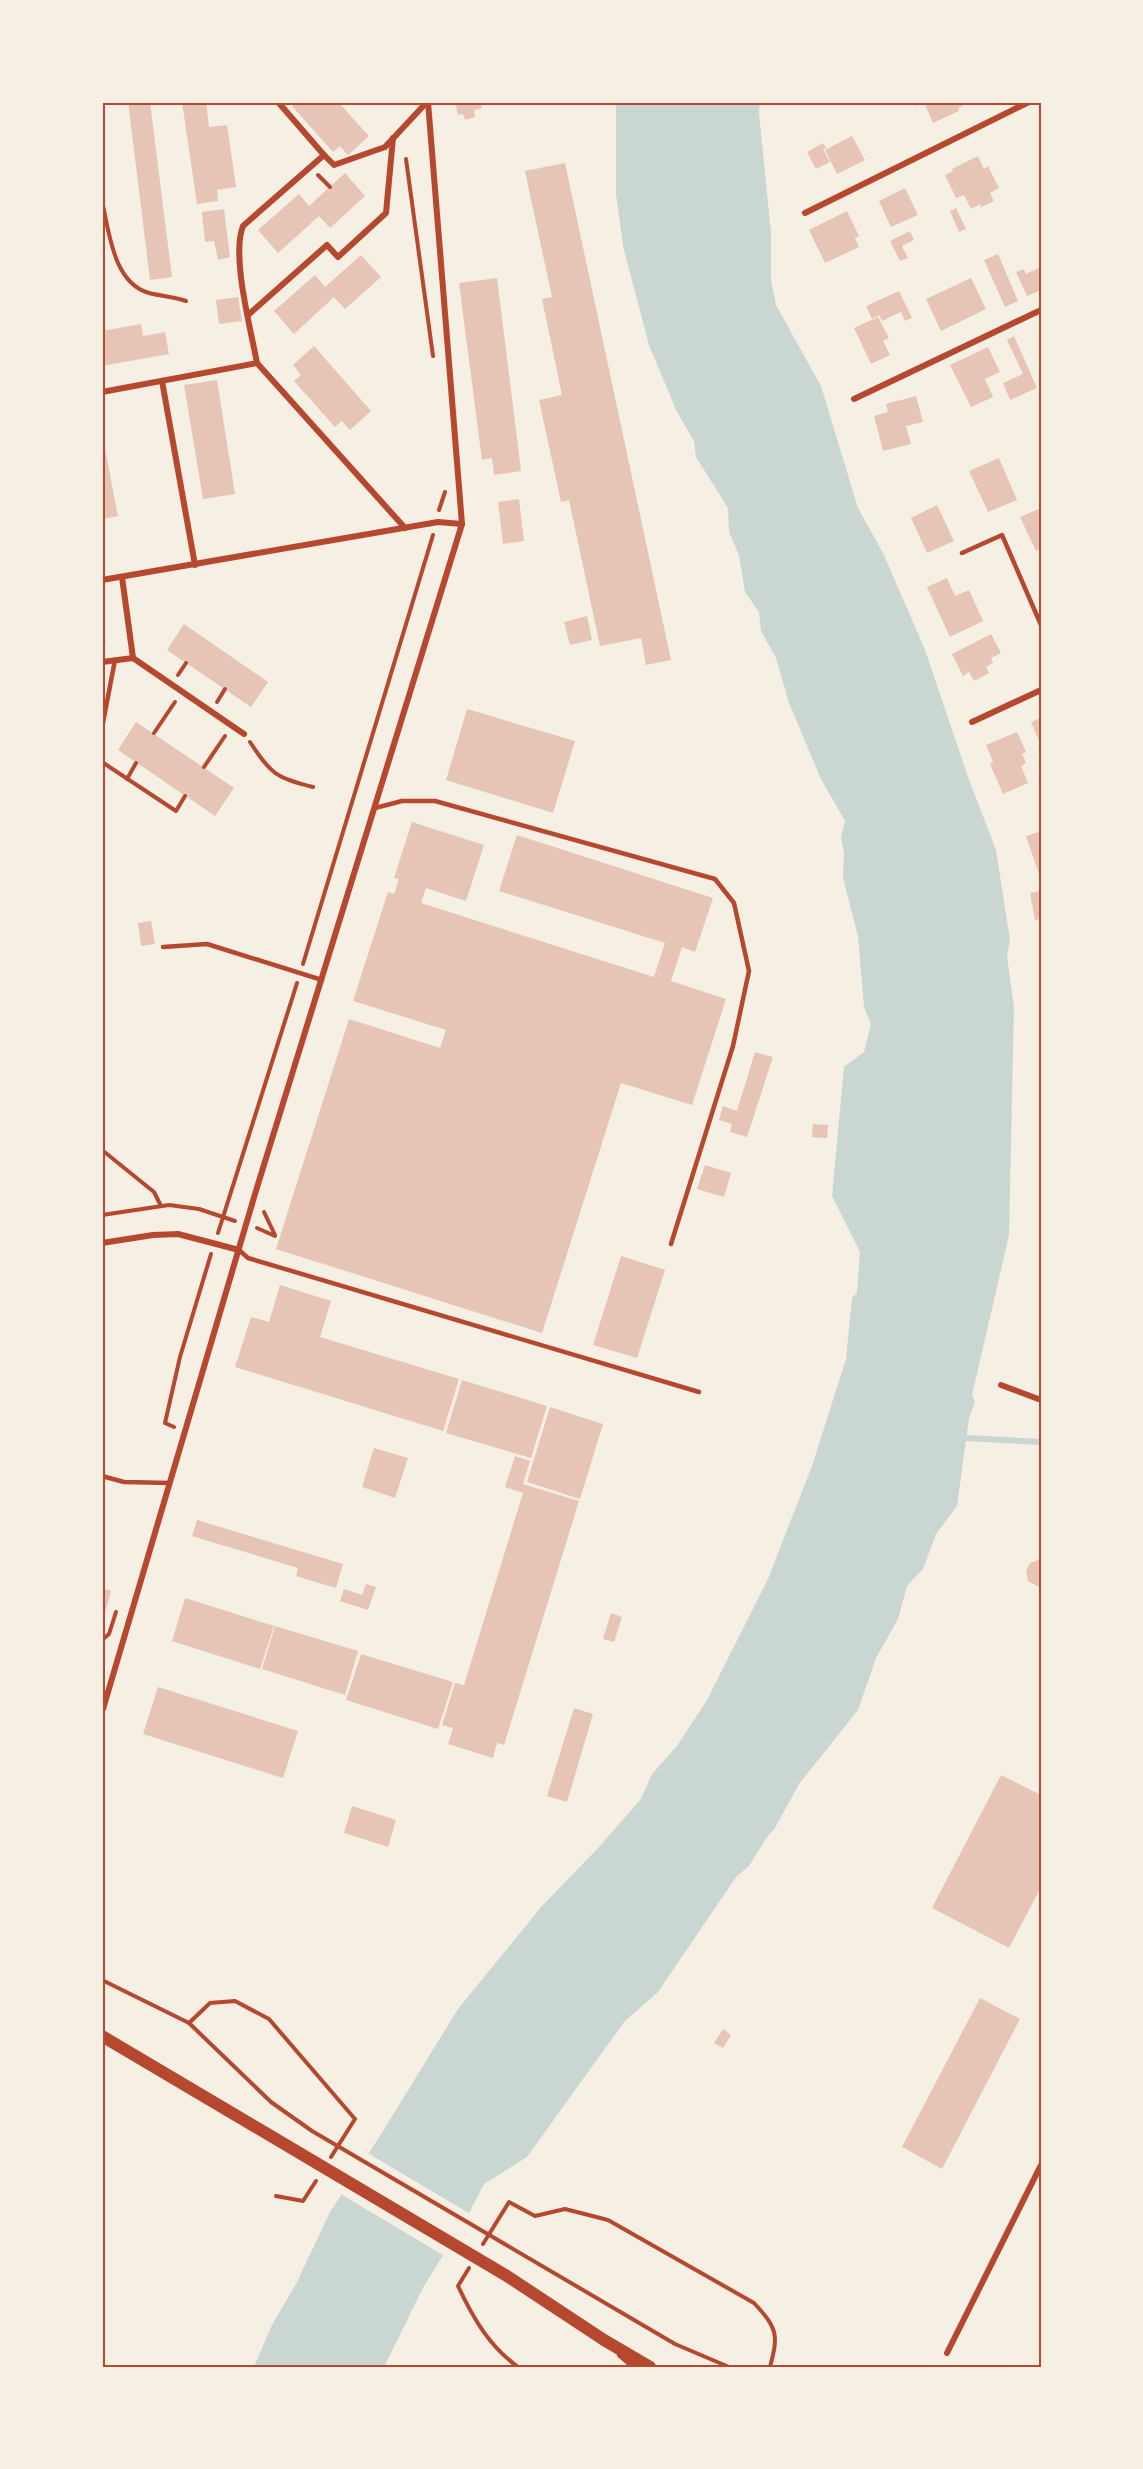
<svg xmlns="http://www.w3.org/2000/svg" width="1143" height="2469" font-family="'Roboto Condensed',sans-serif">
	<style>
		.water { fill: #c9d6d2 }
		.pier { fill: #f6efe4 }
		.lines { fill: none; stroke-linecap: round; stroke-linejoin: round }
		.stream { stroke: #c9d6d2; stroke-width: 6 }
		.building { fill: #e6c5b7 }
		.path { stroke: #b5482f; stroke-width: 4 }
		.service { stroke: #b5482f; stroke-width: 4.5 }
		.minor { stroke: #b5482f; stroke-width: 6 }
		.secondary { stroke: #b5482f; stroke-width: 12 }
		.neatline { fill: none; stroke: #b5482f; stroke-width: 2 }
	</style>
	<rect width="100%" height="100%" fill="#f6efe4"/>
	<!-- water -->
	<path class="water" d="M616,102H760L759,113L771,233V280L776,305L821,386L858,508L884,555L925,650L968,777L996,850L1010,940L1007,957L1014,1007L1009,1235L972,1395L975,1402L969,1418L957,1506L936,1534L923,1569L907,1586L898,1619L876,1658L858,1710L799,1784L775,1828L767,1837L749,1866L736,1877L658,1992L624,2022L527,2157L484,2184L469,2213L424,2286L384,2367H254L272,2325L296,2284L330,2212L380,2136L458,2009L542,1906L599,1847L641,1799L652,1774L677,1746L707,1700L768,1579L812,1466L846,1359L852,1298L857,1293L860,1252L832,1196L844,1067L864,1052L871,1024L864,1007L858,936L843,878L844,853L841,837L845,821L821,779L789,703L776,658L761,631L759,612L745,592L739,555L729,532L728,508L696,457L694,441L677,412L649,345L623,246L616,194Z"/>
	<!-- pier -->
	<path class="pier" d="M366,2152L472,2215L446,2257L339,2193Z"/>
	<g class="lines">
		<!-- stream -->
		<path class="stream" d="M966,1438L1041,1442"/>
	</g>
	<!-- building -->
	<g class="building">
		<path d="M128,102H150L172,277L150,280Z"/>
		<path d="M182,102H206L209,127L227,125L236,187L217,190L218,201L197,204Z"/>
		<path d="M296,102H338L369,136L348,155L340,146L333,152L292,106Z"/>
		<path d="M455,102H480L482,108L474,110L475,117L465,120L463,114L458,115Z"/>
		<path d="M913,102H961L963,106L958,108L959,111L933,123L924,102L915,106Z"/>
		<path d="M852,136L865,160L837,174L825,150Z"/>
		<path d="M823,143L826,148L823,149L830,162L816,169L807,152Z"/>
		<path d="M978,156L984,169L988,166L999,188L990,193L994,201L981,207L980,204L971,209L964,195L956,198L945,175L953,171L952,169Z"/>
		<path d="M565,163L671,660L646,665L641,638L600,646L569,500L561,502L539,400L562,395L542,299L552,297L525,171Z"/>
		<path d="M345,173L365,196L330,228L319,216L278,253L258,230L299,194L309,206Z"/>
		<path d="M905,188L918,215L891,227L879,201Z"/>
		<path d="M956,208L966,229L959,232L950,211Z"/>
		<path d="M224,209L230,257L218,260L214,241L205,242L202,212Z"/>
		<path d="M847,211L859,236L855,238L859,247L825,263L809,230Z"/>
		<path d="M910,231L914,240L902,246L908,258L900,261L890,241Z"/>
		<path d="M998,254L1018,301L1005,307L984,260Z"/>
		<path d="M361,255L381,277L345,309L334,297L294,334L274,311L315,275L325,287Z"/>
		<path d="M1041,267V290L1027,296L1016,272L1024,269L1026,274Z"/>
		<path d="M497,278L521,471L494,475L492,458L482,460L459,283Z"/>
		<path d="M971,278L986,309L941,331L926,299Z"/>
		<path d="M899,291L912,318L905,321L901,312L882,321L879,315L872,319L866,306Z"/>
		<path d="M238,297L242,321L219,324L216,300Z"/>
		<path d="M878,317L889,338L883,341L890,355L871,364L854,328Z"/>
		<path d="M141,324L143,336L165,332L169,354L102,366V331Z"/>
		<path d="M1014,336L1037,388L1010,400L1003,383L1023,374L1007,340Z"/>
		<path d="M314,346L371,411L350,430L342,421L335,427L294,381L301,375L293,365Z"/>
		<path d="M988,347L1000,372L985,379L993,397L971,407L950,365Z"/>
		<path d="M217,380L235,494L203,499L184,385Z"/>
		<path d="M916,396L923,422L906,426L911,444L883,451L874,416L888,412L886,404Z"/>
		<path d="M102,433L118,516L102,519Z"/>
		<path d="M999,458L1017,500L988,512L969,471Z"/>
		<path d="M519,499L524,541L503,544L498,502Z"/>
		<path d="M937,505L954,541L927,553L911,518Z"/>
		<path d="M1041,508V548L1036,551L1020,517Z"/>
		<path d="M947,578L955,596L969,590L983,621L950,637L927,587Z"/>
		<path d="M587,616L592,640L570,645L564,622Z"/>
		<path d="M102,624L106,644L102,645Z"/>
		<path d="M184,624L268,682L251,707L167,650Z"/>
		<path d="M991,634L1001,653L991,658L993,663L986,667L989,673L974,681L969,672L963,676L952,654Z"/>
		<path d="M467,709L575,741L553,813L446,780Z"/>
		<path d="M1040,718L1041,721V745L1031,722Z"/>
		<path d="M136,722L234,788L215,816L118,750Z"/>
		<path d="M1017,732L1026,752L1022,754L1026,763L1021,766L1028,783L1003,794L990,764L993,762L986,745Z"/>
		<path d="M412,822L484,845L466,901L426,888L421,903L654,977L665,943L499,891L517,835L713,898L695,952L682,947L671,981L726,999L692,1105L621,1083L542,1333L276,1249L349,1019L440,1048L446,1030L353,1001L388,892L394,894L399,879L394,878Z"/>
		<path d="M1041,831V873L1039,874L1026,836Z"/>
		<path d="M1041,891V919L1035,920L1030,893Z"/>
		<path d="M151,921L155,944L141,946L138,923Z"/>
		<path d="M755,1052L773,1057L747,1137L730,1132L732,1124L719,1120L723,1106L737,1111Z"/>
		<path d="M813,1124L828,1125L827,1138L812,1137Z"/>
		<path d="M705,1165L731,1173L724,1197L697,1189Z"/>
		<path d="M621,1256L665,1270L637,1358L593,1345Z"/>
		<path d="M280,1285L331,1301L320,1337L459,1379L443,1431L235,1367L251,1317L269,1322Z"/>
		<path d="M462,1380L547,1406L531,1458L446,1433Z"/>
		<path d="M550,1407L603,1424L580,1499L527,1482Z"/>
		<path d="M374,1448L408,1458L395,1498L362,1487Z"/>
		<path d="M515,1456L530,1461L523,1484L579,1501L504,1745L497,1743L493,1758L448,1744L453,1728L442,1725L455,1683L464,1685L523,1493L505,1487Z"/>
		<path d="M197,1520L343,1564L336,1588L296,1576L298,1568L192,1536Z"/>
		<path d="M1041,1559V1587H1039L1028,1581L1026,1571L1030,1563Z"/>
		<path d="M366,1584L376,1587L368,1610L340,1601L344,1589L362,1595Z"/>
		<path d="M102,1588L111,1591L103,1620H102Z"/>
		<path d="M185,1598L274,1626L260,1669L172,1641Z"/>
		<path d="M611,1613L622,1617L614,1642L603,1639Z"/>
		<path d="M275,1626L358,1651L345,1695L262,1669Z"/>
		<path d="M361,1654L453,1682L438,1729L346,1700Z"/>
		<path d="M158,1687L298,1731L283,1778L143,1734Z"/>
		<path d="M574,1708L593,1714L567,1802L547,1796Z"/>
		<path d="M1001,1775L1041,1795V1887L1009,1948L932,1908Z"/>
		<path d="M352,1806L396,1820L388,1847L344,1833Z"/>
		<path d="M980,1998L1020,2019L942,2169L902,2147Z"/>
		<path d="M723,2029L731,2035L723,2048L714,2043Z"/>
	</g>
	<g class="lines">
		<!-- path -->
		<g class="path">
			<path d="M406,159L433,356"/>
			<path d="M318,175L330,187"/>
			<path d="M102,201C109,231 113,283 149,293C161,296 174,297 186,301"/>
			<path d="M439,510L445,492"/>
			<path d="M178,675L186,663"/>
			<path d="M217,702L225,689"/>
			<path d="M154,733L175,702"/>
			<path d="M250,742C271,774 276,778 313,787"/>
			<path d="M102,762L176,811L185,796"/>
			<path d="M204,767L225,736"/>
			<path d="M127,779L136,763"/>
			<path d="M303,964L433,535"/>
			<path d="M102,1150L154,1192L161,1206"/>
			<path d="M264,1212L275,1235"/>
			<path d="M102,1215L169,1205L199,1209L235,1221"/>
			<path d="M257,1228L275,1236"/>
			<path d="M218,1233L297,983"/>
			<path d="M174,1427L165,1423L180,1357L211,1254"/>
			<path d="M102,1640L109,1634L116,1612"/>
			<path d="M102,1980L189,2023L271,2102L312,2131L675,2344L729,2367"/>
			<path d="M189,2023L210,2003L235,2001L269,2019L355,2119L331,2157"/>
			<path d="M276,2196L303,2201L316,2181"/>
			<path d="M483,2244L509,2202L535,2216L565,2209L608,2220L754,2303C777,2328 779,2334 770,2367"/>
			<path d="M469,2268L458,2286C473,2318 489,2346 518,2367"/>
		</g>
		<!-- service -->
		<g class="service">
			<path d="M962,553L1002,535L1041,625"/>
			<path d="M102,728L115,660"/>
			<path d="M375,808L402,801H435L715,879L734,903L749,971L733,1046L671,1244"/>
			<path d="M163,947L207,944L322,980"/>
			<path d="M239,1250L248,1258L699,1392"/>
			<path d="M102,1476L124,1482L170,1483"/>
		</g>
		<!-- minor -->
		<g class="minor">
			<path d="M324,155L334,165L385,147L427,102"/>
			<path d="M805,213L1029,102"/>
			<path d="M248,315L327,245L338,257L386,213L393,138"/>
			<path d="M257,363C251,330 231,256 243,226L324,155L278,102"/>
			<path d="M162,381L195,565"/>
			<path d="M102,392L257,363L405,528"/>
			<path d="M854,399L1041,310"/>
			<path d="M102,580L438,522L462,524"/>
			<path d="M133,658L244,734"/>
			<path d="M102,662L133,658L122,577"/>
			<path d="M972,722L1041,690"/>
			<path d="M102,1243L153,1235L178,1234L239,1250"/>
			<path d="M1001,1385L1041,1400"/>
			<path d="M103,1709L255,1194L462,524L428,102"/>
			<path d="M947,2353L1041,2165"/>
			<path d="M620,2355L634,2367"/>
		</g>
		<!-- secondary -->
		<path class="secondary" d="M102,2036L507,2276L604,2340L650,2367"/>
	</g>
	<!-- border -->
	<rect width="1143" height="2469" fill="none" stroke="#f6efe4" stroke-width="207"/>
	<rect x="104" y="104" width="936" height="2262" class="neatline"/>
</svg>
